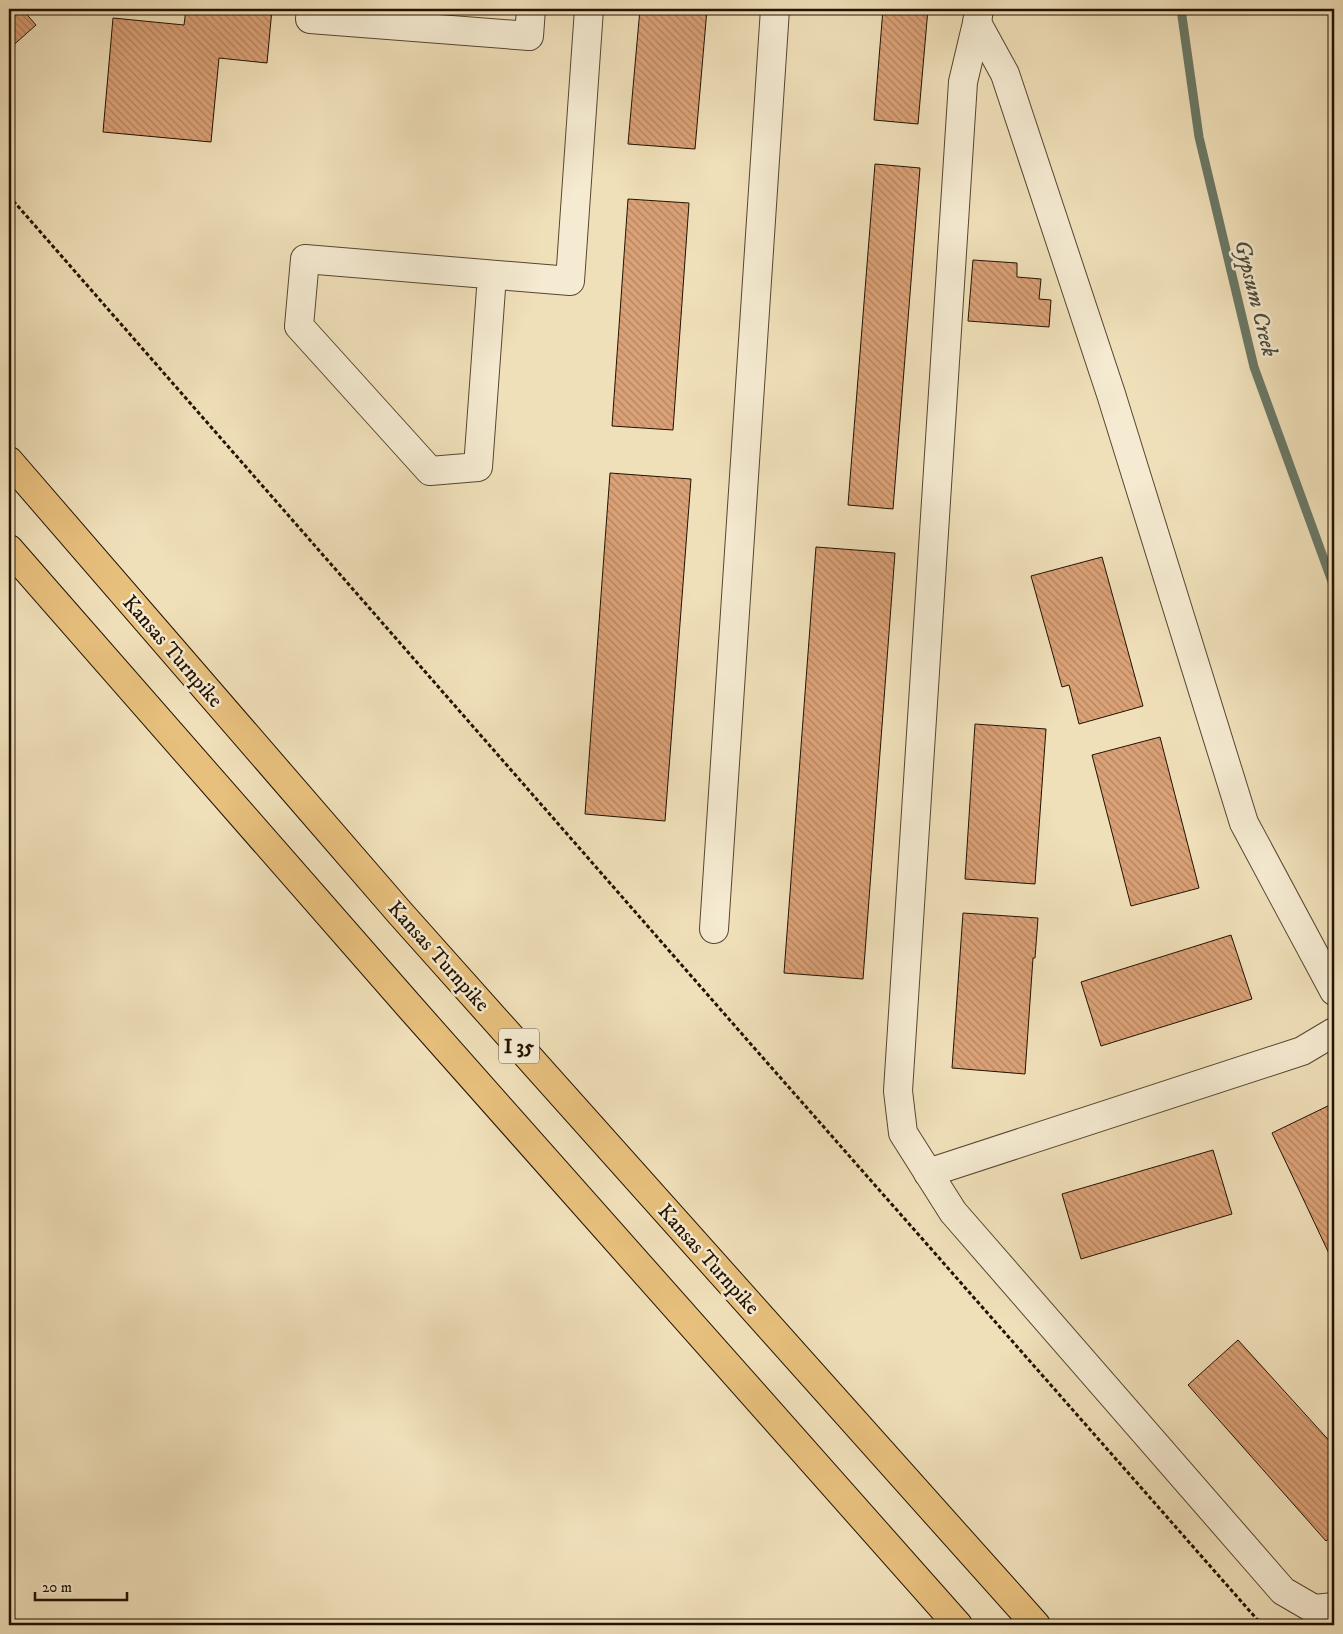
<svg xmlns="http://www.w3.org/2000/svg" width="1343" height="1634" font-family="'IM FELL DW Pica',serif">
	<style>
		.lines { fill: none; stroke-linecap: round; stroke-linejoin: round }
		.stream { stroke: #6b7967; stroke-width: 9 }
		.building { fill: url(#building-back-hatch); stroke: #231200 }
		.minor-casing { stroke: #56462e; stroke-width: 30 }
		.highway-casing { stroke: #231200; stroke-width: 30 }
		.path { stroke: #231200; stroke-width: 3; stroke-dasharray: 4 2.5; stroke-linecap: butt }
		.minor { stroke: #f5ebd2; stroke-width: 28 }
		.highway { stroke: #e8c07d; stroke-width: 28 }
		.labels { text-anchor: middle; stroke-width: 5; stroke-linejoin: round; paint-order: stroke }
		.shield { fill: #f5ebd2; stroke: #62533f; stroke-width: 1 }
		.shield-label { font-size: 20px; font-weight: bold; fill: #231200 }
		.street-label { font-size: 21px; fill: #231200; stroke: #f5ebd2 }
		.water-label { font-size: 22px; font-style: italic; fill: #4d4e3c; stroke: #f5ebd2 }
	</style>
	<defs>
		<pattern id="building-back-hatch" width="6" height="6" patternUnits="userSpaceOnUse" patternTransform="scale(1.25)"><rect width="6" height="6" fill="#dba177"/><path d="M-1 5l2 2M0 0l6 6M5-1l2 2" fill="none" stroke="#b1825f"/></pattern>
	</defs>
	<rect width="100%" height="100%" fill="#f0e0ba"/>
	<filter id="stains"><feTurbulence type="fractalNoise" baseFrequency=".004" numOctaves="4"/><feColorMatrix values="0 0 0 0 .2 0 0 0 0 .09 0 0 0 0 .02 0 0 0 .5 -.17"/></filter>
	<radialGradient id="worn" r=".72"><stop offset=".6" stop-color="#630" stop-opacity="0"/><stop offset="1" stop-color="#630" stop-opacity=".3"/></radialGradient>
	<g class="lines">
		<!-- stream -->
		<path class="stream" d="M1181,9L1199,137L1254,367L1334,587"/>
	</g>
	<!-- building -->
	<g class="building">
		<path d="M9,9H22L36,25L9,49Z"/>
		<path d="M186,9H272L267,63L219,58L211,142L103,132L113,18L184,25Z"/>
		<path d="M640,9H707L695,149L628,144Z"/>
		<path d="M883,9H928L918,124L874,120Z"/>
		<path d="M875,164L920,168L893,509L848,505Z"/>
		<path d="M628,199L689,203L673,430L612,426Z"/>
		<path d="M973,260L1017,263V277L1041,279L1039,299L1051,300L1049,327L968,321Z"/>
		<path d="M610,473L691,479L665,821L585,814Z"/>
		<path d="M816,547L895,553L863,979L784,973Z"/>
		<path d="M1102,557L1143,706L1079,724L1069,685L1062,687L1031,576Z"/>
		<path d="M975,724L1046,729L1035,884L965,879Z"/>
		<path d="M1160,737L1199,888L1131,906L1092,755Z"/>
		<path d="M963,913L1038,918L1035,958H1033L1025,1074L952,1068Z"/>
		<path d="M1231,935L1252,999L1101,1046L1081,982Z"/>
		<path d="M1334,1103V1264L1272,1133Z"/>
		<path d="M1213,1150L1232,1214L1081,1259L1062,1194Z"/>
		<path d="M1238,1340L1334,1446V1534L1326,1541L1188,1385Z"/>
	</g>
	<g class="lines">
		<defs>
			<g id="minor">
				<path d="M311,9L310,19L529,36L531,9"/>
				<path d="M979,9L977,23L963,82L898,1091L903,1133L953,1212L1283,1591L1314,1609L1334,1607"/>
				<path d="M977,23L1005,74L1111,394L1244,823L1334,991"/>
				<path d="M492,275L478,467L430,471L299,326L305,259L570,281L589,9"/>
				<path d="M714,929L775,9"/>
				<path d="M928,1173L1302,1051L1334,1032"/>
			</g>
			<g id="highway">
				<path d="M9,461L400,913L1036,1625"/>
				<path d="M9,549L410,1007L958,1625"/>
			</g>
		</defs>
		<!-- minor casing -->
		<use href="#minor" class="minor-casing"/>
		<!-- highway casing -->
		<use href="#highway" class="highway-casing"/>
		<!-- path -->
		<path class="path" d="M9,196L749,1042L1262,1625"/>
		<!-- minor -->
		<use href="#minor" class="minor"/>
		<!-- highway -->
		<use href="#highway" class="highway"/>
	</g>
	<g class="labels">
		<!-- shield labels -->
		<rect class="shield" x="499" y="1028.5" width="40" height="35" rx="4"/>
		<g class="shield-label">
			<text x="519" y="1053">I 35</text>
		</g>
		<!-- street labels -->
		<g class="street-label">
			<text transform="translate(173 651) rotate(49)" y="7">Kansas Turnpike</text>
			<text transform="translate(439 956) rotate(48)" y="7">Kansas Turnpike</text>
			<text transform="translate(709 1259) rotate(48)" y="7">Kansas Turnpike</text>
		</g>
		<!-- water labels -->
		<g class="water-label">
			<text transform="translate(1257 298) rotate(76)" y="8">Gypsum Creek</text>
		</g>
	</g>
	<!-- margin -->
	<rect width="1343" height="1634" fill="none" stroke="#f0e0ba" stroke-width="30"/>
	<rect x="10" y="10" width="1323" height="1614" fill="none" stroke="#231200" stroke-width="2.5"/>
	<rect x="15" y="15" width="1313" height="1604" fill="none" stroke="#231200"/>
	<!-- scale -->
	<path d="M35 1592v8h92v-8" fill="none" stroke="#231200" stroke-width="2.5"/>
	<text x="42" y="1592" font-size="15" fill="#231200" stroke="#f5ebd2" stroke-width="4" paint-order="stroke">20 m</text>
	<rect width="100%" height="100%" filter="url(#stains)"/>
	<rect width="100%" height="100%" fill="url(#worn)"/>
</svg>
